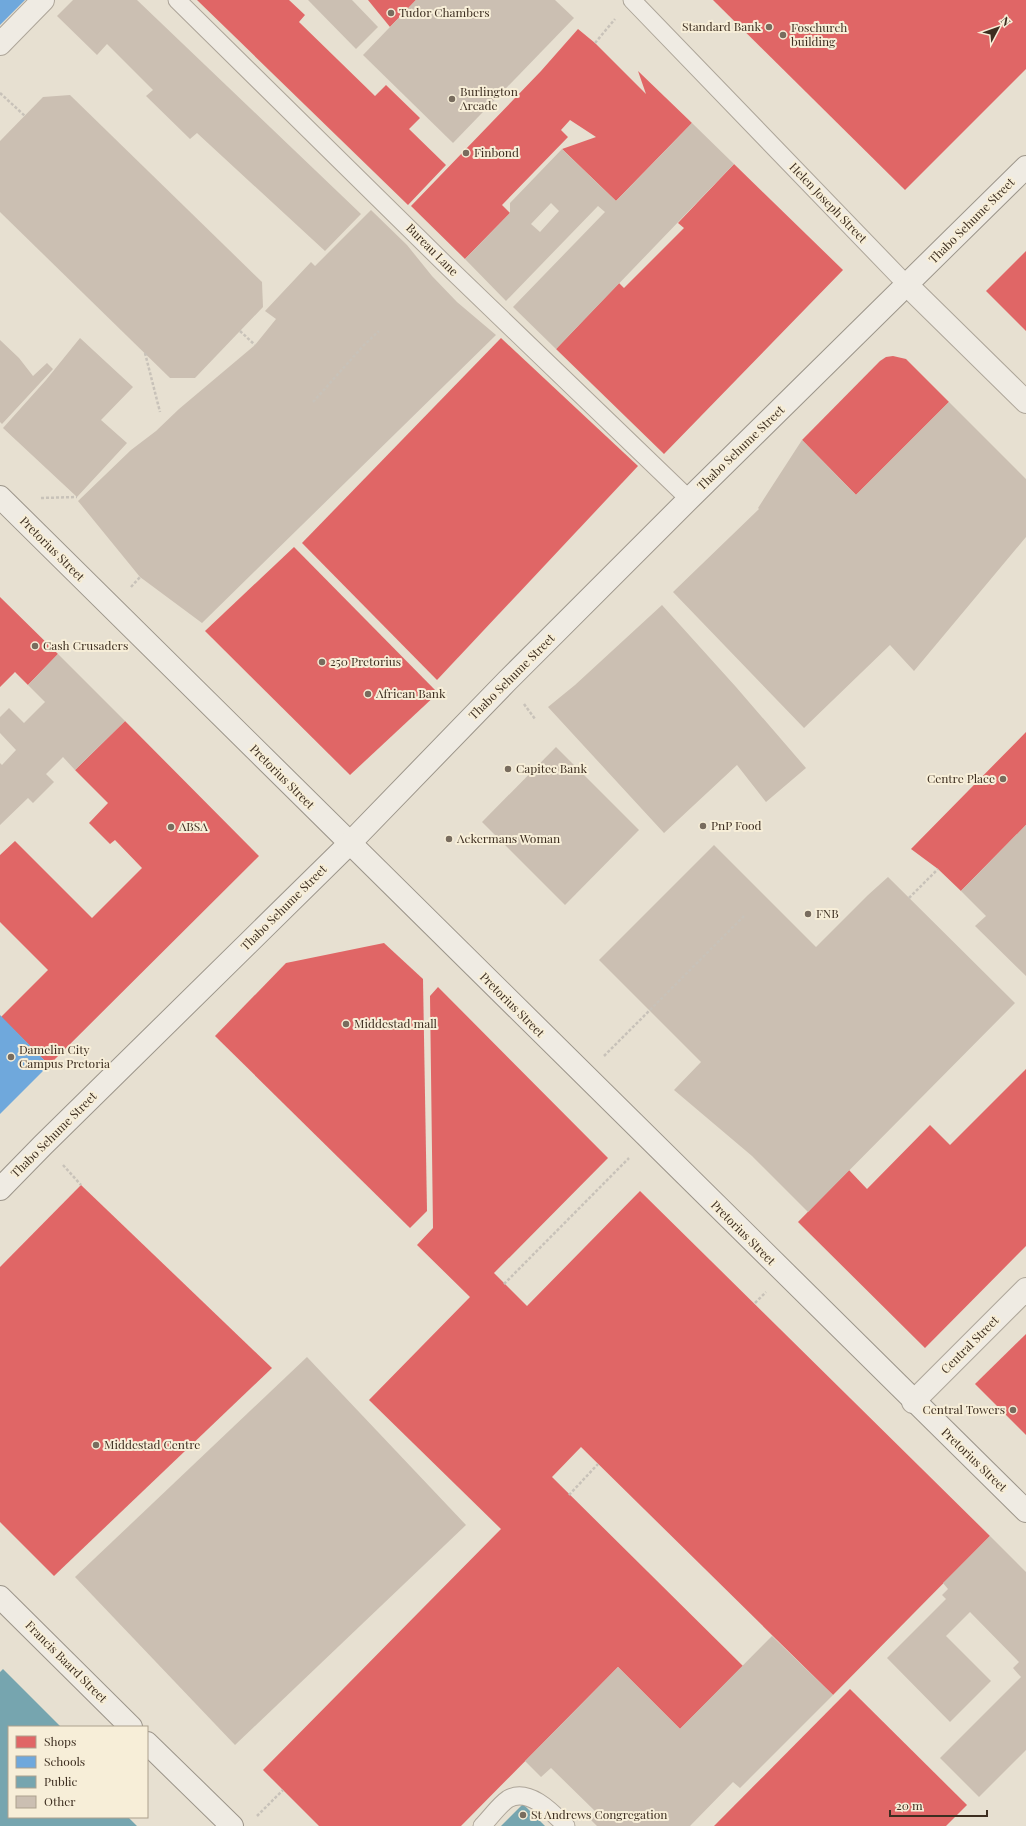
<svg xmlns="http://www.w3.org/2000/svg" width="1026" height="1826" font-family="'Playfair Display',serif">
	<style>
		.shops { fill: #e06666 }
		.schools { fill: #6fa8dc }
		.public { fill: #76a5af }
		.building { fill: #cbbfb2; fill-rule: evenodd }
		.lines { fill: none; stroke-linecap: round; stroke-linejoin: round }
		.lane-casing { stroke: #ada599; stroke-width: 19 }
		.street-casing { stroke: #ada599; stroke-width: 24 }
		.secondary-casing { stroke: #9c958a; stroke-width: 24 }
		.path { stroke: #c8c2b9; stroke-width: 2.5; stroke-dasharray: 3 2; stroke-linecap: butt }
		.lane { stroke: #efebe3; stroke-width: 17 }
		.street { stroke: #efebe3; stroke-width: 22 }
		.secondary { stroke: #efebe3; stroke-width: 22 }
		.poi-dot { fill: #786c5e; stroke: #f7eed8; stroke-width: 1.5 }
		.labels { text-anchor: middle; stroke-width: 4; stroke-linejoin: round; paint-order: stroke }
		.poi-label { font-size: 12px; fill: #3d2e20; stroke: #f7eed8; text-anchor: start }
		.street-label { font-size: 12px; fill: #3d2e20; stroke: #f7eed8 }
	</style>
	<rect width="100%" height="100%" fill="#e7e0d1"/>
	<!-- shops -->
	<g class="shops">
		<path d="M197,0H289L305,15L299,22L375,96L386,85L420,118L409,129L446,165L408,205Z"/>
		<path d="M368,0H416L390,27Z"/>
		<path d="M713,0H1026V69L905,190Z"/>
		<path d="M578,29L595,43L646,94L638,71L692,123L616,201L562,149L596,137L570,120L561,130L568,137L502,205L510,213L465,259L411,206L541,71Z"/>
		<path d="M734,164L843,270L664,454L556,349L619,283L624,288L684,228L678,223Z"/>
		<path d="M1026,251V331L986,291Z"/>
		<path d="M501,338L638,466L437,680L302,543Z"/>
		<path d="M893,356L906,359L949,402L856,495L802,440L880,361L886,357Z"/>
		<path d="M294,547L438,693L350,775L205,631Z"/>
		<path d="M0,597L58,654L28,685L15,672L0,687Z"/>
		<path d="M125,721L259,856L49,1065L1,1017L48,970L0,922V855L15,841L92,918L142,868L115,840L110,844L89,823L108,803L75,770Z"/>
		<path d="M1026,732V825L961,891L938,869L911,849Z"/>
		<path d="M384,943L423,979L427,1211L410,1228L215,1036L286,963Z"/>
		<path d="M438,987L608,1158L494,1273L527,1306L640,1191L990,1536L833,1695L581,1447L552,1477L743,1666L680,1729L618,1667L461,1826H319L263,1770L501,1529L369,1400L470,1297L417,1245L433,1228L430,996Z"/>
		<path d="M1026,1069V1246L925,1348L798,1222L849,1170L867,1189L930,1125L950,1145Z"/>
		<path d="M81,1185L272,1368L54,1576L0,1522V1267Z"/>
		<path d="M1026,1334V1435L975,1384Z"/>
		<path d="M850,1689L967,1805L946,1826H714Z"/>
	</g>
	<!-- schools -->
	<g class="schools">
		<path d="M0,0H25L0,25Z"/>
		<path d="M0,1015L49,1065L0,1114Z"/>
	</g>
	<!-- public -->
	<g class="public">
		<path d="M3,1669L61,1727H9V1817H128L137,1826H0V1672Z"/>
		<path d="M523,1804L545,1826H501Z"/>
	</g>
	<!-- building -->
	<g class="building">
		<path d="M73,0H137L361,214L325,251L197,133L190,139L146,96L153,90L107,44L97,55L57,16Z"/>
		<path d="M308,0H352L378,27L356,49Z"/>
		<path d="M416,0H555L574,18L453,143L363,55Z"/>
		<path d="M70,95L262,282L263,307L195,378H170L0,212V141L43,97Z"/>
		<path d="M692,123L734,164L556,349L513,307L605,212L598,206L506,301L465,259L510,213V203L562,149L616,201ZM551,203L559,211L540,232L531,224Z"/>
		<path d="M371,210L407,245L432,276L457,302L496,335L202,623L140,577L78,501L131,450L156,431L179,409L255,345L276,319L265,311L311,262L315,266Z"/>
		<path d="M80,338L133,387L101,420L127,443L77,497L3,428L46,380Z"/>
		<path d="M0,340L19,358L33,376L47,363L53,369L2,424L0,422Z"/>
		<path d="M949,402L1026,479V537L914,671L890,645L804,728L673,592L759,509L758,508L802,440L856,495Z"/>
		<path d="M662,605L736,687L806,768L766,802L737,765L664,833L548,707L575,685Z"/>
		<path d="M58,654L125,721L75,770L63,757L46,774L54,782L33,803L28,798L0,825V763L2,765L16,750L0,733V717L9,708L24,723L45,702L28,685Z"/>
		<path d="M556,747L639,830L565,905L482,822Z"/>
		<path d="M1026,825V976L975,926L986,916L961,891Z"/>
		<path d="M714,845L816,947L868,895L888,877L1015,1003L808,1212L752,1156L674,1090L701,1062L599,960Z"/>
		<path d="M307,1357L466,1525L235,1745L75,1577Z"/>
		<path d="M990,1536L1026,1572V1750L979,1797L940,1758L1021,1677L1013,1668L1019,1662L970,1612L946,1636L991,1681L950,1722L887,1658L946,1599L942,1595L948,1589L943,1583Z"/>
		<path d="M772,1636L833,1695L740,1788L733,1782L690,1826H597L591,1820L597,1813L551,1768L541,1777L525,1761L618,1667L680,1729Z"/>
	</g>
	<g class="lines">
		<defs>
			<g id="lane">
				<path d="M177,0L445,264L689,499"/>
				<path d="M632,0L907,285"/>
				<path d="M482,1826C490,1818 499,1805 508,1799C529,1787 553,1813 566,1826"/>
			</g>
			<g id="street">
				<path d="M0,44L43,0"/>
				<path d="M907,285L1026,402"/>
				<path d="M913,1402L1026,1289"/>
			</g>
			<g id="secondary">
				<path d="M0,497L1026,1511"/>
				<path d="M0,1189L43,1145L349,844L507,681L689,499L1026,167"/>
				<path d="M0,1597L131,1727"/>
				<path d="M147,1743L232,1826"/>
			</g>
		</defs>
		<!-- lane casing -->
		<use href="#lane" class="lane-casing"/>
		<!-- street casing -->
		<use href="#street" class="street-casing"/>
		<!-- secondary casing -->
		<use href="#secondary" class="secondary-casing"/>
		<!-- path -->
		<g class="path">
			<path d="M595,43L615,19"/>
			<path d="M0,93L25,116"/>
			<path d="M240,331L255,345"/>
			<path d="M145,353L160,412"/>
			<path d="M313,402L364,345L379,331"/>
			<path d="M41,498L77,497"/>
			<path d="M131,587L140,577"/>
			<path d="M524,704L535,719"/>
			<path d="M909,898L938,869"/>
			<path d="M604,1056L744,916"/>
			<path d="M63,1165L81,1185"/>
			<path d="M504,1284L629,1158"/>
			<path d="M755,1303L766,1292"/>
			<path d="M569,1495L598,1464"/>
			<path d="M257,1816L283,1790"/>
		</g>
		<!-- lane -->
		<use href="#lane" class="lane"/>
		<!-- street -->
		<use href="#street" class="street"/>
		<!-- secondary -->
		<use href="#secondary" class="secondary"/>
	</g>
	<!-- markers -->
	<g class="poi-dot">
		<circle cx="391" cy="13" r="4"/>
		<circle cx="769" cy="27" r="4"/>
		<circle cx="783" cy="35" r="4"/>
		<circle cx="452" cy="99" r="4"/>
		<circle cx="466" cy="153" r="4"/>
		<circle cx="35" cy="646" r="4"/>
		<circle cx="322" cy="662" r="4"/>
		<circle cx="368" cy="694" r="4"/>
		<circle cx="508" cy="769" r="4"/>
		<circle cx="1003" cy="779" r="4"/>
		<circle cx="703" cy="826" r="4"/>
		<circle cx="171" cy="827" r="4"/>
		<circle cx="449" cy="839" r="4"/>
		<circle cx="808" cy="914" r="4"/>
		<circle cx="346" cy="1024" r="4"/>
		<circle cx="11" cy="1057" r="4"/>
		<circle cx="1013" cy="1410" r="4"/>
		<circle cx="96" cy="1445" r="4"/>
		<circle cx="523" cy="1815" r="4"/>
	</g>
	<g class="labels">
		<!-- poi labels -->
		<g class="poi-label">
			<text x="399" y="17">Tudor Chambers</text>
			<text x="761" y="31" text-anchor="end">Standard Bank</text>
			<text x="791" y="32">Foschurch<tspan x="791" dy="14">building</tspan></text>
			<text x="460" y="96">Burlington<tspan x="460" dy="14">Arcade</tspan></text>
			<text x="474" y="157">Finbond</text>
			<text x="43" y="650">Cash Crusaders</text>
			<text x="330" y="666">250 Pretorius</text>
			<text x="376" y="698">African Bank</text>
			<text x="516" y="773">Capitec Bank</text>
			<text x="995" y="783" text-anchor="end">Centre Place</text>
			<text x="711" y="830">PnP Food</text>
			<text x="179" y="831">ABSA</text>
			<text x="457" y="843">Ackermans Woman</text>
			<text x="816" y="918">FNB</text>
			<text x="354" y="1028">Middestad mall</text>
			<text x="19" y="1054">Damelin City<tspan x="19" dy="14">Campus Pretoria</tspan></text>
			<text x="1005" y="1414" text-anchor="end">Central Towers</text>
			<text x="104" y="1449">Middestad Centre</text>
			<text x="531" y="1819">St Andrews Congregation</text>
		</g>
		<!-- street labels -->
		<g class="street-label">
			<text transform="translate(828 203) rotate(46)" y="4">Helen Joseph Street</text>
			<text transform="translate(972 221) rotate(-45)" y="4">Thabo Sehume Street</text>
			<text transform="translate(432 250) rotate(45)" y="4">Bureau Lane</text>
			<text transform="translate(741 448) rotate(-44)" y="4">Thabo Sehume Street</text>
			<text transform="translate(52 549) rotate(45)" y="4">Pretorius Street</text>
			<text transform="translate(512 677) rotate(-45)" y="4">Thabo Sehume Street</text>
			<text transform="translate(282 777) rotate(45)" y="4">Pretorius Street</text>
			<text transform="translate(284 908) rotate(-45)" y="4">Thabo Sehume Street</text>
			<text transform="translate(512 1005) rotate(45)" y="4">Pretorius Street</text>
			<text transform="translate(54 1135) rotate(-45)" y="4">Thabo Sehume Street</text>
			<text transform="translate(743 1233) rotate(45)" y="4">Pretorius Street</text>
			<text transform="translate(970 1345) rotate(-45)" y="4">Central Street</text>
			<text transform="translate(974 1460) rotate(44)" y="4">Pretorius Street</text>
			<text transform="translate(66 1662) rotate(45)" y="4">Francis Baard Street</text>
		</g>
	</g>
	<!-- legend -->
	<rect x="8" y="1726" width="140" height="92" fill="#f7eed8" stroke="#ada18e"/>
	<rect x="16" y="1736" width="20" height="12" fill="#e06666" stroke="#ada18e"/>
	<text x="44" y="1746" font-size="12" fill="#3d2e20">Shops</text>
	<rect x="16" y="1756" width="20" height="12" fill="#6fa8dc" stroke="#ada18e"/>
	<text x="44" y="1766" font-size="12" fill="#3d2e20">Schools</text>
	<rect x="16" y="1776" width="20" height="12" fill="#76a5af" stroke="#ada18e"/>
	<text x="44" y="1786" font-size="12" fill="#3d2e20">Public</text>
	<rect x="16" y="1796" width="20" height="12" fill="#cbbfb2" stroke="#ada18e"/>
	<text x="44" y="1806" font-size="12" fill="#3d2e20">Other</text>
	<!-- north arrow -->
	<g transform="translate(998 28) rotate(49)" stroke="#f7eed8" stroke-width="3" paint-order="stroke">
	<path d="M0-3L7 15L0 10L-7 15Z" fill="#3d2e20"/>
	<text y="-6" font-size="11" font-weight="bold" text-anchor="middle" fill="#3d2e20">N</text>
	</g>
	<!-- scale -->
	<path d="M890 1810v6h97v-6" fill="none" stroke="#3d2e20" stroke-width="2"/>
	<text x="896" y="1810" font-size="12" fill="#3d2e20" stroke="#f7eed8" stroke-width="3" paint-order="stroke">20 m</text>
</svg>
